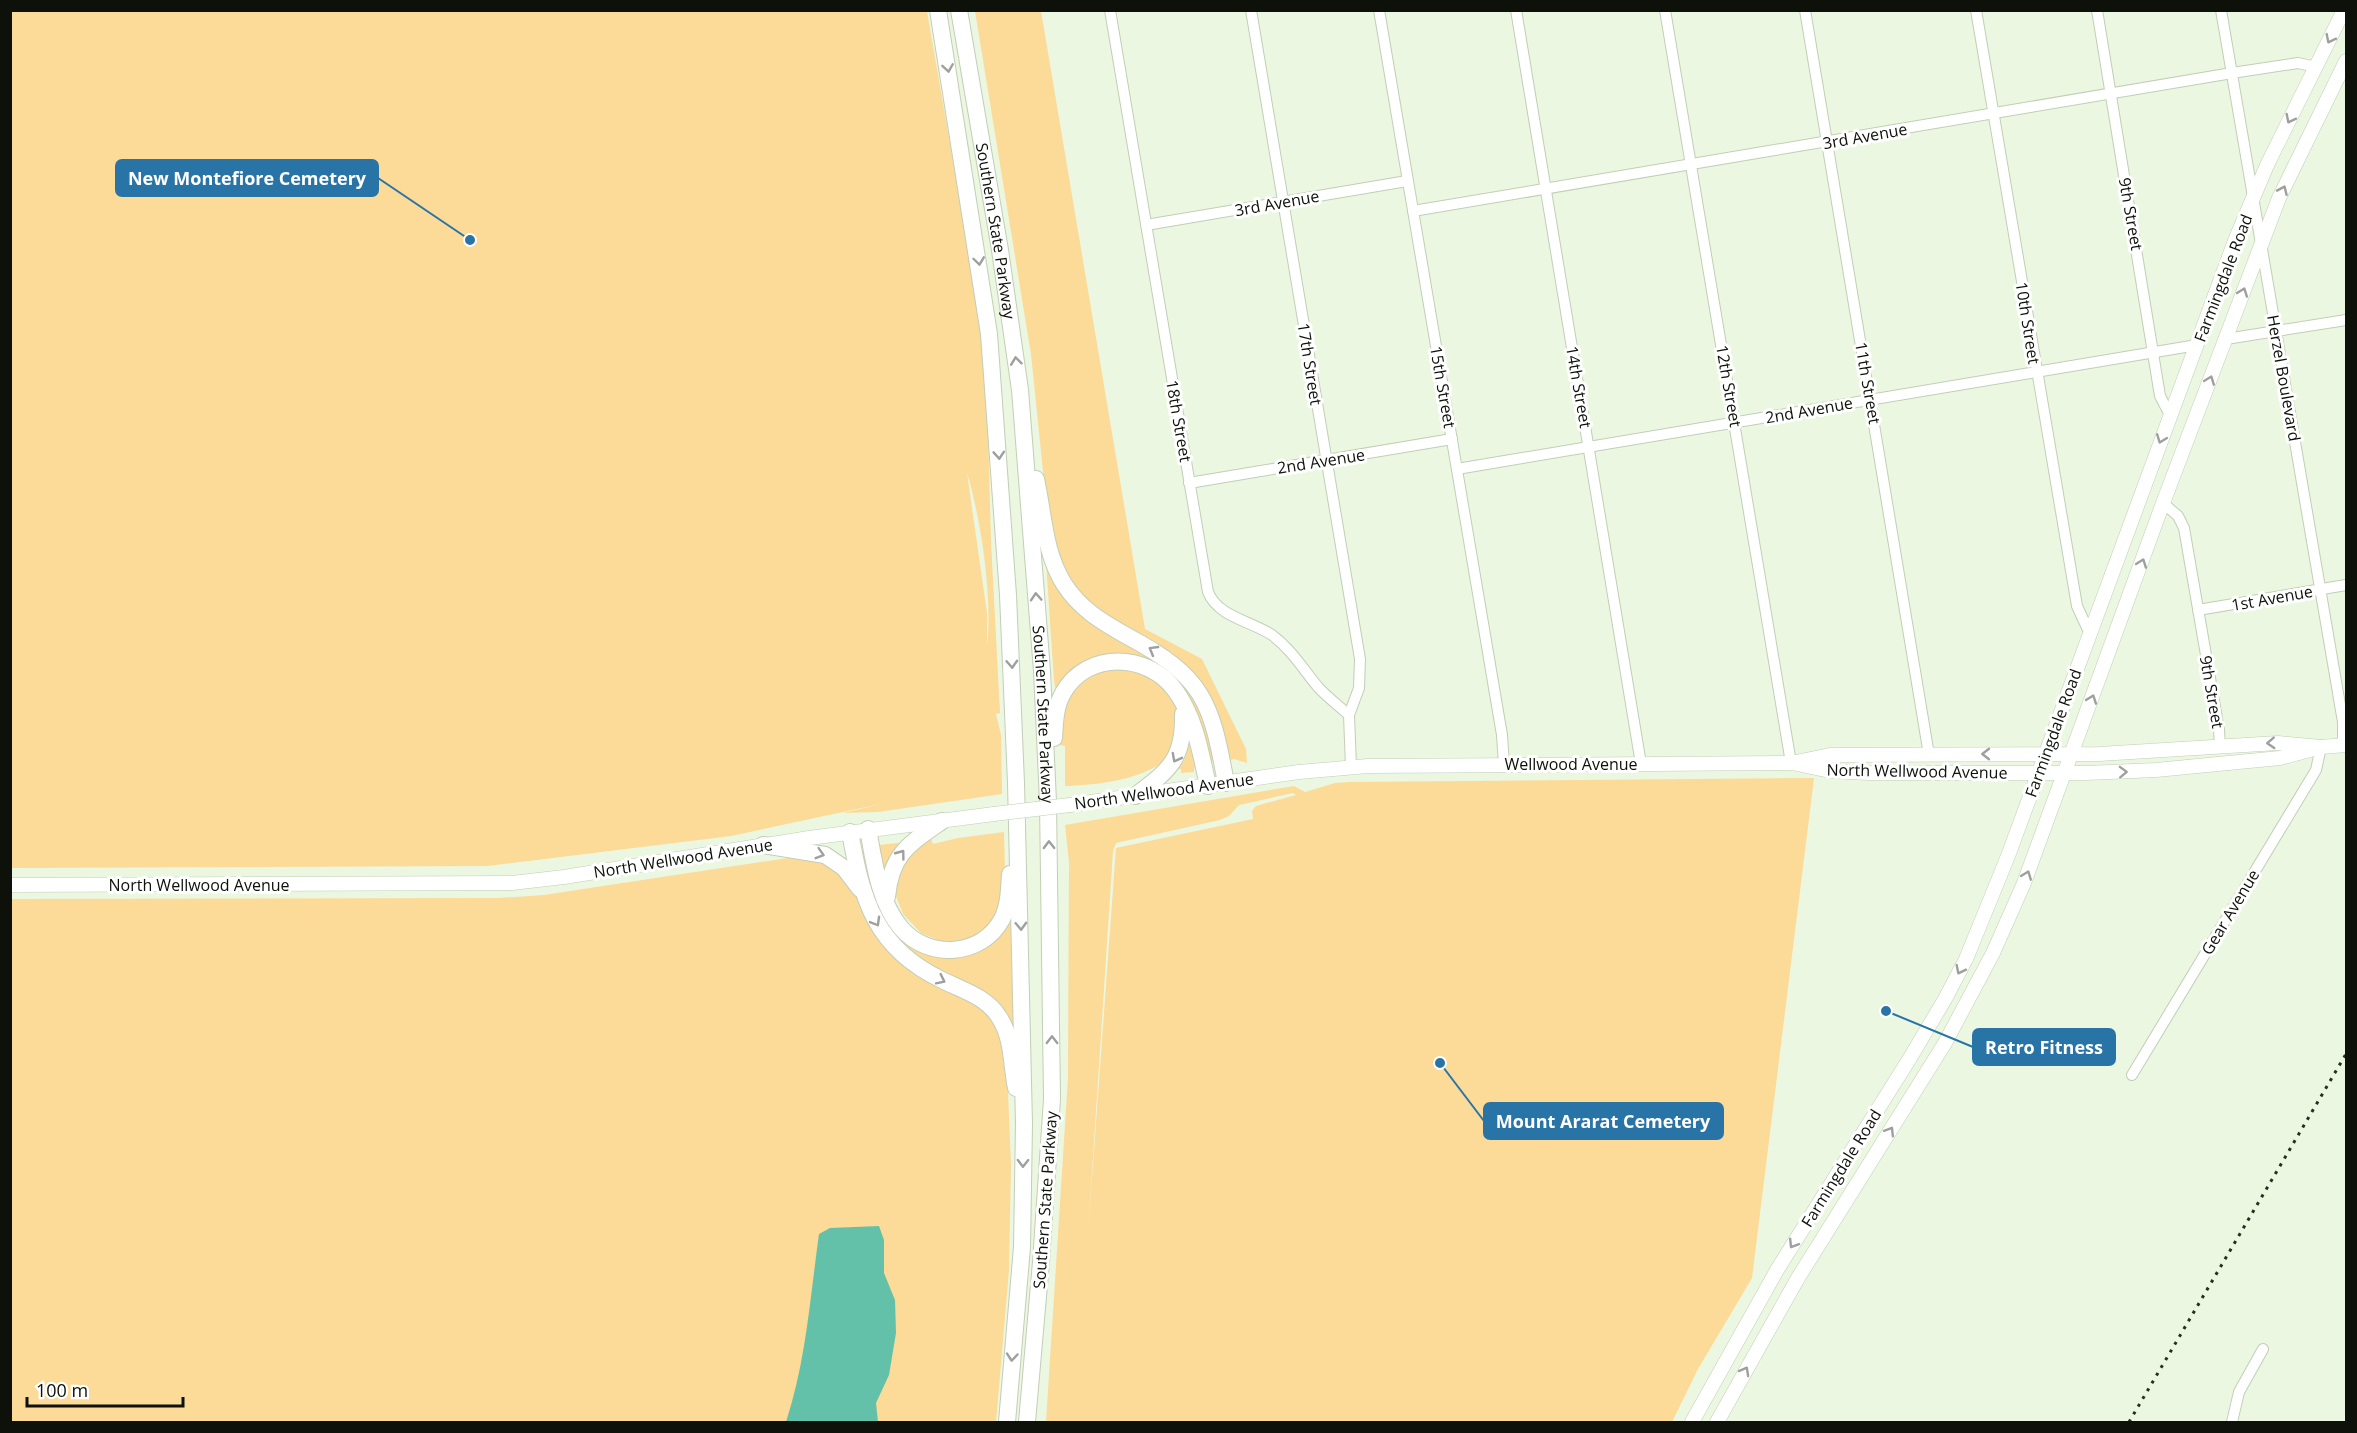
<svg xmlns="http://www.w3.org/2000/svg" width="2357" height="1433" font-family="'Open Sans',sans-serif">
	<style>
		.green { fill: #fcda97; fill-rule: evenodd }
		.water { fill: #64c1a9 }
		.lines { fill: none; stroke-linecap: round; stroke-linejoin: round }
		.minor-casing { stroke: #c2ceb7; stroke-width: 12 }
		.major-casing { stroke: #c2ceb7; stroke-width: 15 }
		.highway-casing { stroke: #c2ceb7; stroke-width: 18 }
		.minor { stroke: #fff; stroke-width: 10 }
		.major { stroke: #fff; stroke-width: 14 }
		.highway { stroke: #fff; stroke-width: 16 }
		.rail { stroke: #282d23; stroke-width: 3; stroke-dasharray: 3 6; stroke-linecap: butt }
		.major-bridge-casing { stroke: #c2ceb7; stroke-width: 15; stroke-linecap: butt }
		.major-bridge { stroke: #fff; stroke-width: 14 }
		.oneway { stroke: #9ea09d }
		.labels { text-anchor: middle; stroke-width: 6; stroke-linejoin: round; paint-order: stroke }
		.street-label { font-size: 16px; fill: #0d1109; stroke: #fff }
		.leader { fill: none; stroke: #2974a7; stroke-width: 2 }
		.callout-dot { fill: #2974a7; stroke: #fff; stroke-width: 2 }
		.callout { fill: #2974a7; stroke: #2974a7; stroke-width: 2 }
		.callout-label { font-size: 18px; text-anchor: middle; font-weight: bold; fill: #fff }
	</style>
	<rect width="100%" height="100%" fill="#ebf7e0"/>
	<!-- green -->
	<g class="green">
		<path d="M10,11H927L979,312L987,394L991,542L1000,713L996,714L1001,735L1002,794L878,812L843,813L885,803L731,836L487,866L11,868ZM967,473C981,518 993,600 987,646V613Z"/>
		<path d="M975,11H1041L1145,629L1202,659L1246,749L1247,763L1234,759L1231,760L1214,705L1200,682L1182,661L1156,642L1094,608L1078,593L1063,570L1047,510L1031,354Z"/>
		<path d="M1046,561L1060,585L1137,644L1196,695L1215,761H1210L1190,699L1176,678L1118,655L1057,697L1054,681Z"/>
		<path d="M1107,668L1149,674L1166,689L1178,712L1175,755C1140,780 1107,784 1065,786V746L1060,745C1061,720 1063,693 1085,676C1091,672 1101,670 1107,668Z"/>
		<path d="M1190,742L1198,765L1194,768V772L1181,773V769H1178L1184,761Z"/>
		<path d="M1814,778L1752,1278L1698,1369L1672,1422H1046L1068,1078L1069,862L1065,825L1294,786L1305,792L1335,783L1350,782ZM1293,793L1296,795L1256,806L1252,811L1253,819L1116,848L1088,1233L1113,851L1116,843L1220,820L1229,816L1239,805Z"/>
		<path d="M1004,832L1005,872L995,922L973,940L945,943L921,933L903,914L894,891L898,867L911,850L931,839L933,844L958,838Z"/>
		<path d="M908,842L886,878L879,845Z"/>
		<path d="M865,850L879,898L943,954L1010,918L1013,941L1015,1027H1011L893,938L872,897L862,853Z"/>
		<path d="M801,856L834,864L855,894L883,946L912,972L980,1004L994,1018L1006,1044L1011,1165L1009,1270L996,1422H11V899L499,898L544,895Z"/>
	</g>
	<!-- water -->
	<path class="water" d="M879,1226L884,1240V1273L895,1300L896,1333L889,1375L876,1403L878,1422H786C806,1361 810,1298 819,1234L830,1228Z"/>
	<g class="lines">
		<defs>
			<g id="minor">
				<path d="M1110,10L1208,592C1218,617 1251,621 1272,635C1291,649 1303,669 1318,687C1327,697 1339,706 1349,715"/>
				<path d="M1251,10L1360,659L1359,688L1349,715L1351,767"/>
				<path d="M1379,10L1502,735L1504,765"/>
				<path d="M1516,10L1641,764"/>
				<path d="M1665,10L1791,763"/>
				<path d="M1805,10L1929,755"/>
				<path d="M1976,10L2077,606L2089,632"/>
				<path d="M2097,10L2160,396L2170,415"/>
				<path d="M2221,10L2343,722V745"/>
				<path d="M1413,211L2232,73L2298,63L2316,67"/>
				<path d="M1146,225L1407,181"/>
				<path d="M2226,339L2346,320"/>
				<path d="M1457,469L2197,345"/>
				<path d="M1189,483L1452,439"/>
				<path d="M2163,503L2178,516L2184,528L2219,730L2220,747"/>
				<path d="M2198,610L2346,585"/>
				<path d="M2132,1075L2316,770L2321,747"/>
				<path d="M2232,1422L2239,1392L2263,1349"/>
			</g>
			<g id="major">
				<path d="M1797,764L1830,771L1869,773H2086L2156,770L2280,758L2321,747L2346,745"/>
				<path d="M1070,805L1299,772L1368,766L1791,763L1830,755L2099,754L2278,743L2321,747"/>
				<path d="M10,885L512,883L564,877L809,838L994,814"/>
				<path d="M1692,1422L1777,1270L1910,1058L1945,999L1966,959L2008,856L2236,238L2268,163L2344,10"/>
				<path d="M1717,1422L1798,1278L1945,1043L1993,953L2024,883L2163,503L2279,198L2346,61"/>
			</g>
			<g id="highway">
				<path d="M938,10L989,334L1008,595L1016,783L1024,1124L1022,1247L1007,1422"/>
				<path id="s1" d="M959,10L1000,250L1020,390L1042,671L1048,802L1052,1099L1041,1262L1027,1422"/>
				<path d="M1036,479C1044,515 1044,552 1064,584C1080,609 1102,622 1127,636C1204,677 1211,701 1226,783"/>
				<path d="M1054,738C1055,723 1055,707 1063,693C1087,650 1148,653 1175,690C1195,717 1201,754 1208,786"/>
				<path d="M1135,796C1169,770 1184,760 1183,714"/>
				<path d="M868,829C874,862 879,902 901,928C928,960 982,957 1002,919C1009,905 1009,889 1010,874"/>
				<path d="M850,832C862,900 875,948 942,980C962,990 987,997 999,1017C1013,1038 1011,1064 1016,1088"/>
				<path d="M763,845L825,855L844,868L860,889"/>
				<path d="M887,897C891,854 909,844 942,821"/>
			</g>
		</defs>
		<!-- minor casing -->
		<use href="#minor" class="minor-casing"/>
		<!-- major casing -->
		<use href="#major" class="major-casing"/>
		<!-- highway casing -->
		<use href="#highway" class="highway-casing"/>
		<!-- minor -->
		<use href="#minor" class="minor"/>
		<!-- major -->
		<use href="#major" class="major"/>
		<!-- highway -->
		<use href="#highway" class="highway"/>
		<!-- rail -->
		<path class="rail" d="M2129,1422L2346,1054"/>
		<defs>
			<path id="major-bridge" d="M994,814L1070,805"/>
		</defs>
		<!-- major-bridge casing -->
		<use href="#major-bridge" class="major-bridge-casing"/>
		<!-- major-bridge -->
		<use href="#major-bridge" class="major-bridge"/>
	</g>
	<!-- one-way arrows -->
	<defs><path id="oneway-chevron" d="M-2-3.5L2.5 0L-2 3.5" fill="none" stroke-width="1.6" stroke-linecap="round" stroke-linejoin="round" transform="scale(1.5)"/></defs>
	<g class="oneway">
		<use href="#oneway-chevron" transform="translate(2330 39) rotate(117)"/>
		<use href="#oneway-chevron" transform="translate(948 68) rotate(81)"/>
		<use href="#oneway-chevron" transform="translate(2290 119) rotate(117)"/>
		<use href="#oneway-chevron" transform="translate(2283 190) rotate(-66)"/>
		<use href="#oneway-chevron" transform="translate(979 261) rotate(82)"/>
		<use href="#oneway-chevron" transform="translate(2243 292) rotate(-70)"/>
		<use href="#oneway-chevron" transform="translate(1016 361) rotate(-97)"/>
		<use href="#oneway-chevron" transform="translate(2210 380) rotate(-69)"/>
		<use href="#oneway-chevron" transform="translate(2161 439) rotate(111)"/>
		<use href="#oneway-chevron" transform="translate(999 455) rotate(86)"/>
		<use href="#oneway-chevron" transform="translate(2142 563) rotate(-70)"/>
		<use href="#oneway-chevron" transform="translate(1036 597) rotate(-94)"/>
		<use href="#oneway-chevron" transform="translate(1153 650) rotate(-150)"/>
		<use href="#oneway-chevron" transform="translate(1012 664) rotate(87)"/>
		<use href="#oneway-chevron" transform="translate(2092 699) rotate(-70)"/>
		<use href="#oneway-chevron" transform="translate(2271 743) rotate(177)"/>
		<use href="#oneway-chevron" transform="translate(1986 754) rotate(180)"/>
		<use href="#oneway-chevron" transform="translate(1176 758) rotate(118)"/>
		<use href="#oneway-chevron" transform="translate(2123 772) rotate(-2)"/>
		<use href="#oneway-chevron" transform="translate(1049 845) rotate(-91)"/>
		<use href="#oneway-chevron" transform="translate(820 854) rotate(17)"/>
		<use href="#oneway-chevron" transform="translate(901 854) rotate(-53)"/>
		<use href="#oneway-chevron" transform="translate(2027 875) rotate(-69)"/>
		<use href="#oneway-chevron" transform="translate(876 922) rotate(60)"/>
		<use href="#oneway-chevron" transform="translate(1021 926) rotate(88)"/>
		<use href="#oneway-chevron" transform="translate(1960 970) rotate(117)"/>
		<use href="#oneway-chevron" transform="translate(941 980) rotate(26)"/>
		<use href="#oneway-chevron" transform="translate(1052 1040) rotate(-90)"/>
		<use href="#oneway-chevron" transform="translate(1890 1131) rotate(-58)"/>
		<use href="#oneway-chevron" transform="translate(1023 1163) rotate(91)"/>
		<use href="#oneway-chevron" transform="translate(1793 1244) rotate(122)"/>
		<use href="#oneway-chevron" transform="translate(1012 1357) rotate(95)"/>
		<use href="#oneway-chevron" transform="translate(1745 1371) rotate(-61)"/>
	</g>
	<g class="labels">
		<!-- street labels -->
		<g class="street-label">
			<text transform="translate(1865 136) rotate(-10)" y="6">3rd Avenue</text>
			<text transform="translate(1277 203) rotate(-10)" y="6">3rd Avenue</text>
			<text transform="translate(2131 214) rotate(80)" y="6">9th Street</text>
			<text dy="6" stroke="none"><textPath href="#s1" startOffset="224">Southern State Parkway</textPath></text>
			<text transform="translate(2223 278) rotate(-69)" y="6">Farmingdale Road</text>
			<text transform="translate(2028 323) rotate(81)" y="6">10th Street</text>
			<text transform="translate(1310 364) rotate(81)" y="6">17th Street</text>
			<text transform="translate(2284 378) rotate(80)" y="6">Herzel Boulevard</text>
			<text transform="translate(1868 383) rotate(80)" y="6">11th Street</text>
			<text transform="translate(1729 386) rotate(80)" y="6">12th Street</text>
			<text transform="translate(1443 387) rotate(80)" y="6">15th Street</text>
			<text transform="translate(1579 387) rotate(80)" y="6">14th Street</text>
			<text transform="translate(1809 410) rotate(-10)" y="6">2nd Avenue</text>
			<text transform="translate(1179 421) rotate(80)" y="6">18th Street</text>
			<text transform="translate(1321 461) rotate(-9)" y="6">2nd Avenue</text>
			<text transform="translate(2272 598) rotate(-10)" y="6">1st Avenue</text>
			<text transform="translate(2212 692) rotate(80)" y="6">9th Street</text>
			<text dy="6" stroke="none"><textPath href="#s1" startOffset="710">Southern State Parkway</textPath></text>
			<text transform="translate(2053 733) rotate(-70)" y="6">Farmingdale Road</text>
			<text x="1571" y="770">Wellwood Avenue</text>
			<text transform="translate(1917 771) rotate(1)" y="6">North Wellwood Avenue</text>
			<text transform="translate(1164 791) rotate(-8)" y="6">North Wellwood Avenue</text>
			<text transform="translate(683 858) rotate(-9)" y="6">North Wellwood Avenue</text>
			<text x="199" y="891">North Wellwood Avenue</text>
			<text transform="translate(2230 912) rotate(-59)" y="6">Gear Avenue</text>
			<text transform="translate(1841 1168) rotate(-58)" y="6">Farmingdale Road</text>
			<text transform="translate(1045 1200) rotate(-86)" y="6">Southern State Parkway</text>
		</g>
	</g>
	<!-- callouts -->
	<path class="leader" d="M470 240L378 178M1886 1011L1973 1047M1440 1063L1484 1121"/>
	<g class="callout-dot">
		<circle cx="470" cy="240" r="6"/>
		<circle cx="1886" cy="1011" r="6"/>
		<circle cx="1440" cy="1063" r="6"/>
	</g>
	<g class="callout">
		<rect x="116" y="160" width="262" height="36" rx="6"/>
		<rect x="1973" y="1029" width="142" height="36" rx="6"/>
		<rect x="1484" y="1103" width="239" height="36" rx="6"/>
	</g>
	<g class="callout-label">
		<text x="247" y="185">New Montefiore Cemetery</text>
		<text x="2044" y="1054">Retro Fitness</text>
		<text x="1603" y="1128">Mount Ararat Cemetery</text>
	</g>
	<!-- border -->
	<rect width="2357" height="1433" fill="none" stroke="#0d1109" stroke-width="24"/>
	<!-- scale -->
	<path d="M27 1397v9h156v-9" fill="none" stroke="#0d1109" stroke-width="3"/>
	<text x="36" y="1397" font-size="18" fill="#0d1109" stroke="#ffffff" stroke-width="4.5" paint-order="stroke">100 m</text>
</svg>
